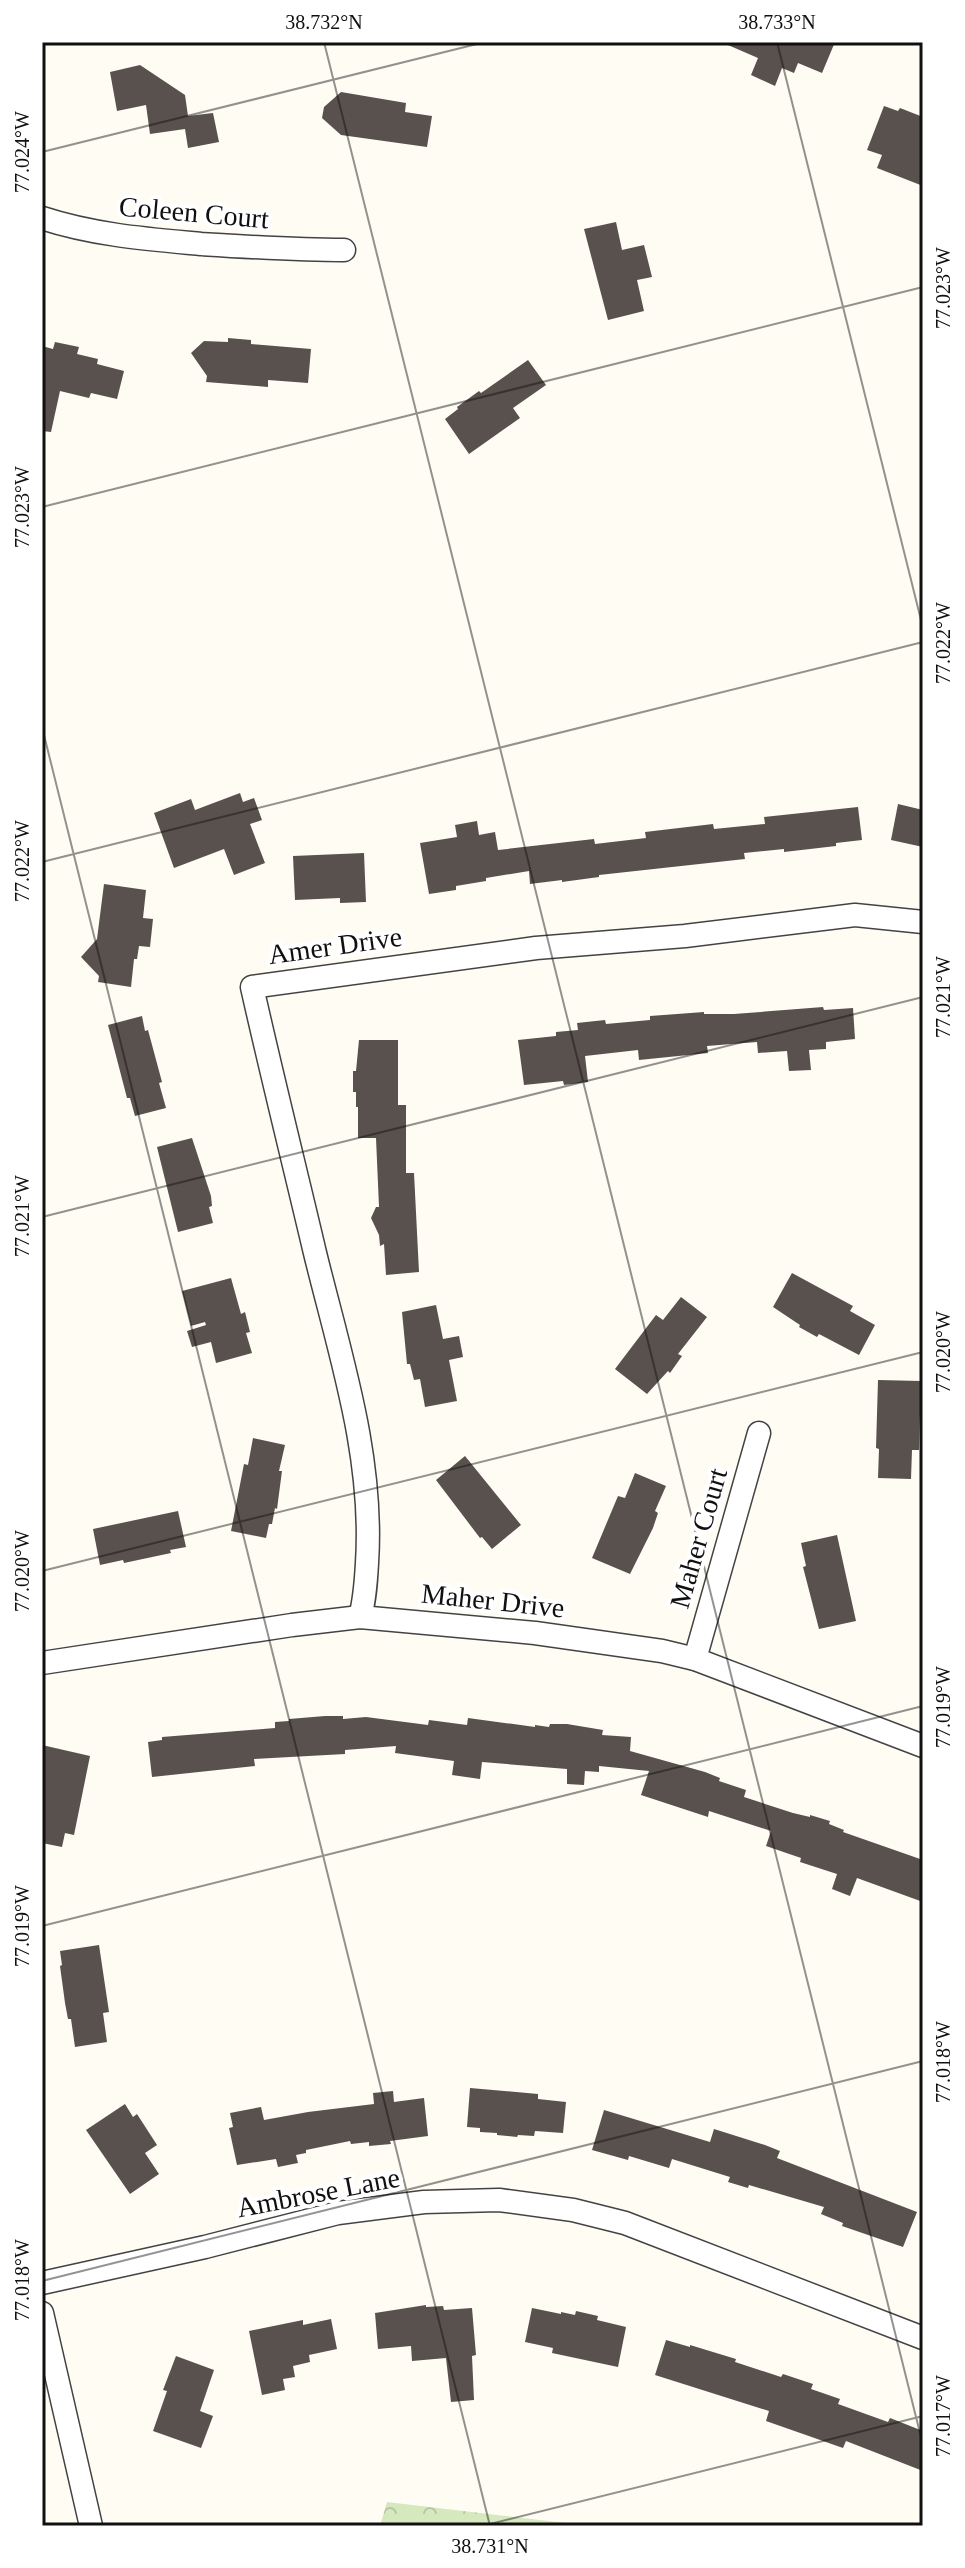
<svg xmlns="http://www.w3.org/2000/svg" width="965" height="2568" font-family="'Times New Roman',serif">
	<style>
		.park { fill: url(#park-crowns) }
		.building { fill: #59514d }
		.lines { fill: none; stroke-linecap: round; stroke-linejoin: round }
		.minor-casing { stroke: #434343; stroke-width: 25 }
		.minor { stroke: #fff; stroke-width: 22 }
		.ticks { fill: none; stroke: #101010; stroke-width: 2; stroke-opacity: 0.45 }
		.labels { text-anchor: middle; stroke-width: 8; stroke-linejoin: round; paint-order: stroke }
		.street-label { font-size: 28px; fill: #101010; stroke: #fff }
		.neatline { fill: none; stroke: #101010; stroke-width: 3 }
		.ticks-label { font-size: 20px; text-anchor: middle; fill: #101010 }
	</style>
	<defs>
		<pattern id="park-crowns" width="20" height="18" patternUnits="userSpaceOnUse" patternTransform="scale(2)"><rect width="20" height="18" fill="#d6e9be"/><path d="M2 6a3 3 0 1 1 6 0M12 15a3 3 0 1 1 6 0" fill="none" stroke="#b7c7a2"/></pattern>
	</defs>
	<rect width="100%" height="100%" fill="#fffcf4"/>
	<!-- park -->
	<path class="park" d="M387,2502L591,2526H380Z"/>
	<!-- building -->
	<g class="building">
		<path d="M721,42H835L822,73L798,63L794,73L782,68L775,86L751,75L758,58Z"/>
		<path d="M140,65L185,95L188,116L213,113L219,142L188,148L185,129L150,134L146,105L117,111L110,72Z"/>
		<path d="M341,92L406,103L405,112L432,116L427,147L341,135L322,118L324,107Z"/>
		<path d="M884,106L898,111L900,108L923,117V186L877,168L882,155L867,150Z"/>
		<path d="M616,222L622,250L644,245L652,277L637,280L644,311L608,320L584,229Z"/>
		<path d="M228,338L251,340V344L311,349L308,383L268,380V387L206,382L207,376L191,353L204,341L228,342Z"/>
		<path d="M55,342L79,347L77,354L98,359L97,364L124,371L117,399L91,393L89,398L60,391L51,432L42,431V346L53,349Z"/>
		<path d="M528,360L546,385L513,408L520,418L469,454L445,419L458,409L457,407L479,391L481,393Z"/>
		<path d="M240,793L243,802L254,798L262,820L250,824L265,863L234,875L224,849L174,868L154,813L191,799L195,810Z"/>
		<path d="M898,804L923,810V847L891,840Z"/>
		<path d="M858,807L862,840L836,843V846L784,852V849L744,853L745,859L599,875V877L562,882V880L530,884L529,871L486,878V881L456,886V890L429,894L420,843L457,837L455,825L477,821L479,835L495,832L498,850L594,839L595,844L646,838L645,832L713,824L714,829L765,824L764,817Z"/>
		<path d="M364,853L366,902L340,903V898L295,900L293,856Z"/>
		<path d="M104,884L146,890L143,918L153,919L150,947L139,946L137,959H134L131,987L98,982L99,976L81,957L97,939Z"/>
		<path d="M823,1007L824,1010L853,1008L855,1039L826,1042V1049L809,1050L811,1070L789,1071L787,1051L758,1053L757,1042L707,1046L708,1053L639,1060L638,1050L585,1056L588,1082L564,1085L563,1081L524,1085L518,1040L556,1036V1032L578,1030L577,1023L605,1020L606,1024L650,1020V1016L704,1012V1014H734Z"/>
		<path d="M142,1016L145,1031L148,1030L162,1082L159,1083L166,1108L135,1116L130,1098H127L108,1025Z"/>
		<path d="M359,1040H398V1105H406V1173H414L419,1272L386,1275L384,1244L380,1246L379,1235L371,1218L376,1207H379L376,1138H358V1107H356V1092H353V1071H356Z"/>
		<path d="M192,1138L211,1196L212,1206L209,1207L213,1223L178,1232L157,1147Z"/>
		<path d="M792,1273L853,1306L850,1311L875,1325L859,1355L819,1334L817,1337L799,1327L800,1325L773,1307Z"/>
		<path d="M231,1278L241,1314L245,1312L250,1332L246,1333L252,1353L216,1363L211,1342L192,1347L187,1331L206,1325L205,1322L191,1326L182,1291Z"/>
		<path d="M681,1297L707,1317L678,1354L682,1356L670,1373L668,1371L647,1394L615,1369L656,1315L663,1320Z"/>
		<path d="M436,1305L443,1339L459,1336L463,1357L449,1360L457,1401L425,1407L420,1379L414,1380L410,1364H407L402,1312Z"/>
		<path d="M878,1380L921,1381V1387H923V1414L920,1413L919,1450H912L911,1479L878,1478L879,1449L876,1448Z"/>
		<path d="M253,1438L285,1445L279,1471H282L277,1509L275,1508L272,1524H269L266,1538L231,1531L244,1464L248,1465Z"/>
		<path d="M465,1456L521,1525L492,1549L482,1537L480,1538L436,1480Z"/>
		<path d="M635,1473L666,1486L655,1511L658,1513L653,1528L630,1574L592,1558L618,1496L625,1498Z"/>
		<path d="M178,1511L186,1547L170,1550L171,1553L124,1563L123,1560L100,1565L93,1529Z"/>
		<path d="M837,1535L856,1621L819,1629L803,1567L806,1566L801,1543Z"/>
		<path d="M325,1716H343V1719L366,1717L428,1725L429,1720L467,1725L468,1718L535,1727V1725L549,1727L550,1724H567L603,1730L602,1735L631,1737L630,1751L705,1772L720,1778L719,1781L746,1790L744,1797L793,1813L810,1817V1815L830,1821L829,1824L844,1830L843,1832L923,1860V1902L857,1878L850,1896L832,1889L837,1874L800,1862L801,1858L766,1846L771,1831L709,1811L708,1817L641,1795L649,1771L599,1766V1772L585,1771L584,1785L567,1784V1769L482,1762L480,1779L452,1775L454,1761L395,1753L396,1746L345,1750V1754L254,1759L255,1766L152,1777L148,1742L162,1740V1737L275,1728V1722L289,1721V1719Z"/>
		<path d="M42,1745L90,1756L74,1835L65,1833L62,1847L42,1843Z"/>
		<path d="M99,1945L109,2012L103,2013L107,2042L75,2047L71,2019H68L65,2003L60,1966L62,1965L60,1951Z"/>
		<path d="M470,2088L538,2094V2099L566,2102L563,2133L535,2131L534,2136L518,2135L517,2137L497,2135V2133L480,2132V2128L467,2127Z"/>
		<path d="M393,2091L394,2102L424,2098L428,2136L390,2141L391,2144L369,2146V2142L351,2144L350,2141L306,2150V2153L296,2155L298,2163L278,2167L276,2159L237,2165L229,2128L233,2127L230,2113L261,2107L264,2120L308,2112L374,2104L373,2093Z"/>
		<path d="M125,2104L133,2117L137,2114L157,2145L145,2153L159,2174L130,2194L86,2130Z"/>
		<path d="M604,2110L710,2142L714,2129L765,2145L780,2151L777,2158L917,2212L903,2247L842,2226L843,2223L821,2214L824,2207L749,2185L748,2188L728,2182L730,2177L672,2159L669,2168L629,2156L628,2160L592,2150Z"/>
		<path d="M426,2305V2307L443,2306L444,2310L472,2308L476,2355L472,2356L474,2400L451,2402L446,2358L412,2361L411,2346L378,2349L375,2313Z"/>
		<path d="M532,2308L561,2314V2312L575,2315L576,2311L598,2316L597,2320L626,2327L618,2367L552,2353L553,2348L525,2342Z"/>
		<path d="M331,2319L337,2349L309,2355L310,2362L293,2366L295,2377L283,2379L285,2390L262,2395L249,2331L303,2320V2325Z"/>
		<path d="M666,2340L690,2347V2345L736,2359L735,2362L781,2377L783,2374L813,2384L811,2389L840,2399L838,2404L888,2422L890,2418L923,2431V2471L846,2441L843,2448L766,2421L769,2411L655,2375Z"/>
		<path d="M176,2356L214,2370L200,2411L213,2416L201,2448L153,2431L167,2391L163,2390Z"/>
	</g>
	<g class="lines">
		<defs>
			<g id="minor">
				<path d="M42,218C94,235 147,239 201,244C249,247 296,250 344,250"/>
				<path d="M360,1617C365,1599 366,1581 367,1563C374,1456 340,1355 315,1253C294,1164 272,1076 252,987L536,948L685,936L855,915L923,922"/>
				<path d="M695,1659L759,1433"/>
				<path d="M42,1663L292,1625L360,1617L535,1633L662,1651L695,1659L923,1746"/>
				<path d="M42,2283L205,2247L338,2213L424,2202L499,2200L573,2210L625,2223L923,2338"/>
				<path d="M42,2313L91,2526"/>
			</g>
		</defs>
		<!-- minor casing -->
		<use href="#minor" class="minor-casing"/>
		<!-- minor -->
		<use href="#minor" class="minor"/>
	</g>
	<!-- ticks -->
	<path class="ticks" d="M324,42L923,2445M777,42L923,628M42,152L485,42M42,507L923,287M42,727L490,2526M42,862L923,642M42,1217L923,997M42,1571L923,1352M42,1926L923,1706M42,2281L923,2061M482,2526L923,2416"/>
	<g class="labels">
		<!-- street labels -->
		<g class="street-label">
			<text transform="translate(194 212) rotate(5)" y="10">Coleen Court</text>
			<text transform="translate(335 945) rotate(-8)" y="10">Amer Drive</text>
			<text transform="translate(698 1538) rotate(-74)" y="10">Maher Court</text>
			<text transform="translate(493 1600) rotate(6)" y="10">Maher Drive</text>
			<text transform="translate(318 2192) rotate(-11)" y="10">Ambrose Lane</text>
		</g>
	</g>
	<!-- border -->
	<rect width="965" height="2568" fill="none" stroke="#ffffff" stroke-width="88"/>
	<rect x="44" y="44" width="877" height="2480" class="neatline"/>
	<g class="ticks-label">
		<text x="324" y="29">38.732°N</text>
		<text x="777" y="29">38.733°N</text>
		<text transform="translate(22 152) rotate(-90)" y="7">77.024°W</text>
		<text transform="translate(943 288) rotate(-90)" y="7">77.023°W</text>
		<text transform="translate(22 507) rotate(-90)" y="7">77.023°W</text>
		<text transform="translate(943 643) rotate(-90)" y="7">77.022°W</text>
		<text transform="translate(22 861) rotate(-90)" y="7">77.022°W</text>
		<text transform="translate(943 997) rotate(-90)" y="7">77.021°W</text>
		<text transform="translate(22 1216) rotate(-90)" y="7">77.021°W</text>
		<text transform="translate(943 1352) rotate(-90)" y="7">77.020°W</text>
		<text transform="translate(22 1571) rotate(-90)" y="7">77.020°W</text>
		<text transform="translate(943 1707) rotate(-90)" y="7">77.019°W</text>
		<text transform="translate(22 1926) rotate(-90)" y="7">77.019°W</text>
		<text transform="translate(943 2062) rotate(-90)" y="7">77.018°W</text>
		<text transform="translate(22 2280) rotate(-90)" y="7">77.018°W</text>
		<text transform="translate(943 2416) rotate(-90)" y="7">77.017°W</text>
		<text x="490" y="2553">38.731°N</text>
	</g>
</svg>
